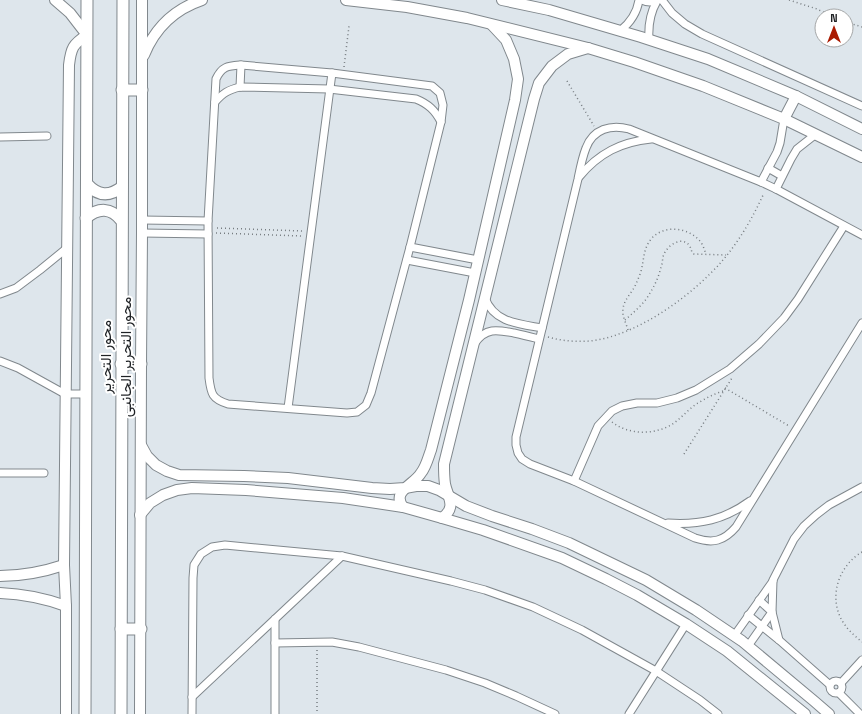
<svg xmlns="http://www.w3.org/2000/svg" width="862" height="714" font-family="'Space Grotesk',Vazirmatn,sans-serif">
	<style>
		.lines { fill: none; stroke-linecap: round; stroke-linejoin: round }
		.street-casing { stroke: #81888d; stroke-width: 9 }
		.secondary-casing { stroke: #81888d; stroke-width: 12 }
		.primary-casing { stroke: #81888d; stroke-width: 13 }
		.path { stroke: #767c80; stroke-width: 1.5; stroke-dasharray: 1 3; stroke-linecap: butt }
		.street { stroke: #fff; stroke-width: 7 }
		.secondary { stroke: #fff; stroke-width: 10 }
		.primary { stroke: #fff; stroke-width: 11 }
		.labels { text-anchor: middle; stroke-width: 4; stroke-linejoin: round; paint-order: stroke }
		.street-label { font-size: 15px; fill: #1f2225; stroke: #fff }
	</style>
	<rect width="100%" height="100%" fill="#dee6ec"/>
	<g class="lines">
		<defs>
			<g id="street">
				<path d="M642,0C648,3 652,3 657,0"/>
				<path d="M662,0L672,13L685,24L702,34L862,106"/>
				<path d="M620,31C630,23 637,13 639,0"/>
				<path d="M649,40C648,25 650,13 657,1"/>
				<path d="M241,65L332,73L432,86L440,93L443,105L441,122L410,247L371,393L366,405L357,412L347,413L228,404C212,399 211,394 209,378L208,221L216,79C222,66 228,66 241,65Z"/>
				<path d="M240,87L241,65"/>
				<path d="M215,102C223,93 228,90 240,87L329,89L416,99C428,104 435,110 441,122"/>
				<path d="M0,137L47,136"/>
				<path d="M768,168L782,176"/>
				<path d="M579,177C599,153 621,142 651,139"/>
				<path d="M761,182L777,152L780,143L784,119"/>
				<path d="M776,189L791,159L797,149L816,134"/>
				<path d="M142,220L208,221"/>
				<path d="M142,233L208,234"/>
				<path d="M862,235L776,189L761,182L629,129C611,124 593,129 586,148C582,158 580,169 578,179L516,437V445L518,453L522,459L530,464L574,481L695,538C713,544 724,541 736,527L862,323"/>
				<path d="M410,247L478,260"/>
				<path d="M407,260L475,273"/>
				<path d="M0,294L16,288L40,270L67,248"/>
				<path d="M485,298C494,323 520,324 542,328"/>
				<path d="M475,343C486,327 498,330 514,333C523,335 531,337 539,339"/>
				<path d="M0,361L18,368L65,394H86"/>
				<path d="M288,408L332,73"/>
				<path d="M0,473H44"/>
				<path d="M574,481L598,426L612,411L622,406L637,403H657L677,398L696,390L730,369L759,344L784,318L798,299L844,226"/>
				<path d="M668,523C700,525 724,520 750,501"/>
				<path d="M748,615L779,640L830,685"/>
				<path d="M734,636L773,581"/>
				<path d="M779,640L772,612L773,580L794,539L804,526L816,515L829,505L862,487"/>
				<path d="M275,643L332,642L359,647L446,670L485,683L516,696L555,714"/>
				<path d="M748,646L772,612L759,600"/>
				<circle cx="836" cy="687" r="6"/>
				<path d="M841,683L862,660"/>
				<path d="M839,693L860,714"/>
				<path d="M192,697L342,556"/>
				<path d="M192,714L193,578L194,565L201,554L212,547L225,545L342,556L451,581L485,590L533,607L582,630L656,671L700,700L718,714"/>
				<path d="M275,714V619"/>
				<path d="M629,714L686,624"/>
			</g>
			<g id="secondary">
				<path d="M55,0L70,13L87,35C73,44 71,48 69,65L64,565L66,606V714"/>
				<path d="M346,0L407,7L467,18L588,48L634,62L703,86L784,119L862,157"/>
				<path d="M502,0L549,10L641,37L708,59L796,96L862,129"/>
				<path d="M144,55C155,28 175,9 202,0"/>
				<path d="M784,119L796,96"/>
				<path d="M141,445L147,456L156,465L167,471L179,475L244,476L288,478L372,488L390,489L405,488L416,486H428L439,490L466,506L492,516L532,529L569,543L646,580L696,610L742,641L814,701L829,714"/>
				<path d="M403,507C391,491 414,485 421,473C426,467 428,458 431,450L469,300L515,100L518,79L514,59L506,40L492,25"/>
				<path d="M140,515L150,503L163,495L177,490L192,488L246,490L343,498L403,507L442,518L483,530L562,558L606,579L637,595L686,624L727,651L805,714"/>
				<path d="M442,518C457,507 448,498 445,484C444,477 444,471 444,464L534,99L539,83L552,66L568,54L588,48"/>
				<path d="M0,576C22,576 43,572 64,565"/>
				<path d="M0,593C24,594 44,598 66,606"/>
				<path d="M140,714L141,364L142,233V0"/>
			</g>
			<g id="primary">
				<path d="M122,90H142"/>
				<path d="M87,184C98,196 109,197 122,187"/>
				<path d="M86,218C99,207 111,208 121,220"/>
				<path d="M121,364H141"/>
				<path d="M121,629H141"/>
				<path d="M85,714L87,0"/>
				<path d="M121,714L123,0"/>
			</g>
		</defs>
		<!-- street casing -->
		<use href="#street" class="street-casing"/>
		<!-- secondary casing -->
		<use href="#secondary" class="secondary-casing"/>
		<!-- primary casing -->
		<use href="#primary" class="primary-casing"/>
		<!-- path -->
		<g class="path">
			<path d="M789,0L817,9L831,16"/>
			<path d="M846,22L862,27"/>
			<path d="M344,67L349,26"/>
			<path d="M567,81L594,126"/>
			<path d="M217,228L303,231"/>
			<path d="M216,233L302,236"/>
			<path d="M625,320C634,312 644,304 650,293C655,285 659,276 661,267C663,263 662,258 664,254C670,241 689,234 692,253L694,254L726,255"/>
			<path d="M628,330C626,323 622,316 623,309C624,299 632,293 636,284C638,279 641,273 642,267C644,257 644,247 652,238C664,225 687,227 699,240C703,244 704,249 706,254"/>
			<path d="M548,337C562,341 576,342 590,341C637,336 693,295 723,260C740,240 753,217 764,193"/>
			<path d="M725,388L789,426"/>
			<path d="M612,422C629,435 653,435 671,425C681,419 688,409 698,403C706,398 714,394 723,391"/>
			<path d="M684,454L732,378"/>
			<path d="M862,552C857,555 852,559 848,564C834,581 831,606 845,625C849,631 856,637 862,642"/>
			<path d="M317,650V714"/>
		</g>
		<!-- street -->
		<use href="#street" class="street"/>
		<!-- secondary -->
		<use href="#secondary" class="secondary"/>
		<!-- primary -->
		<use href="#primary" class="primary"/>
	</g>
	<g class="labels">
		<!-- street labels -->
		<g class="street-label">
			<text transform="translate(106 357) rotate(-90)" y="5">محور التحرير</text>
			<text transform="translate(126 357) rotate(-90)" y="5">محور التحرير الجانبى</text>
		</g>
	</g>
	<!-- north arrow -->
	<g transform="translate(834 28)"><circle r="19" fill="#ffffff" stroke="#a5a7a8"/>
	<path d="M0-3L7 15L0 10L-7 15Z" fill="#aa1a01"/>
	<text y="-6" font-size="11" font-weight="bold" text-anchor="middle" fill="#1f2225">N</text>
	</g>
</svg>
